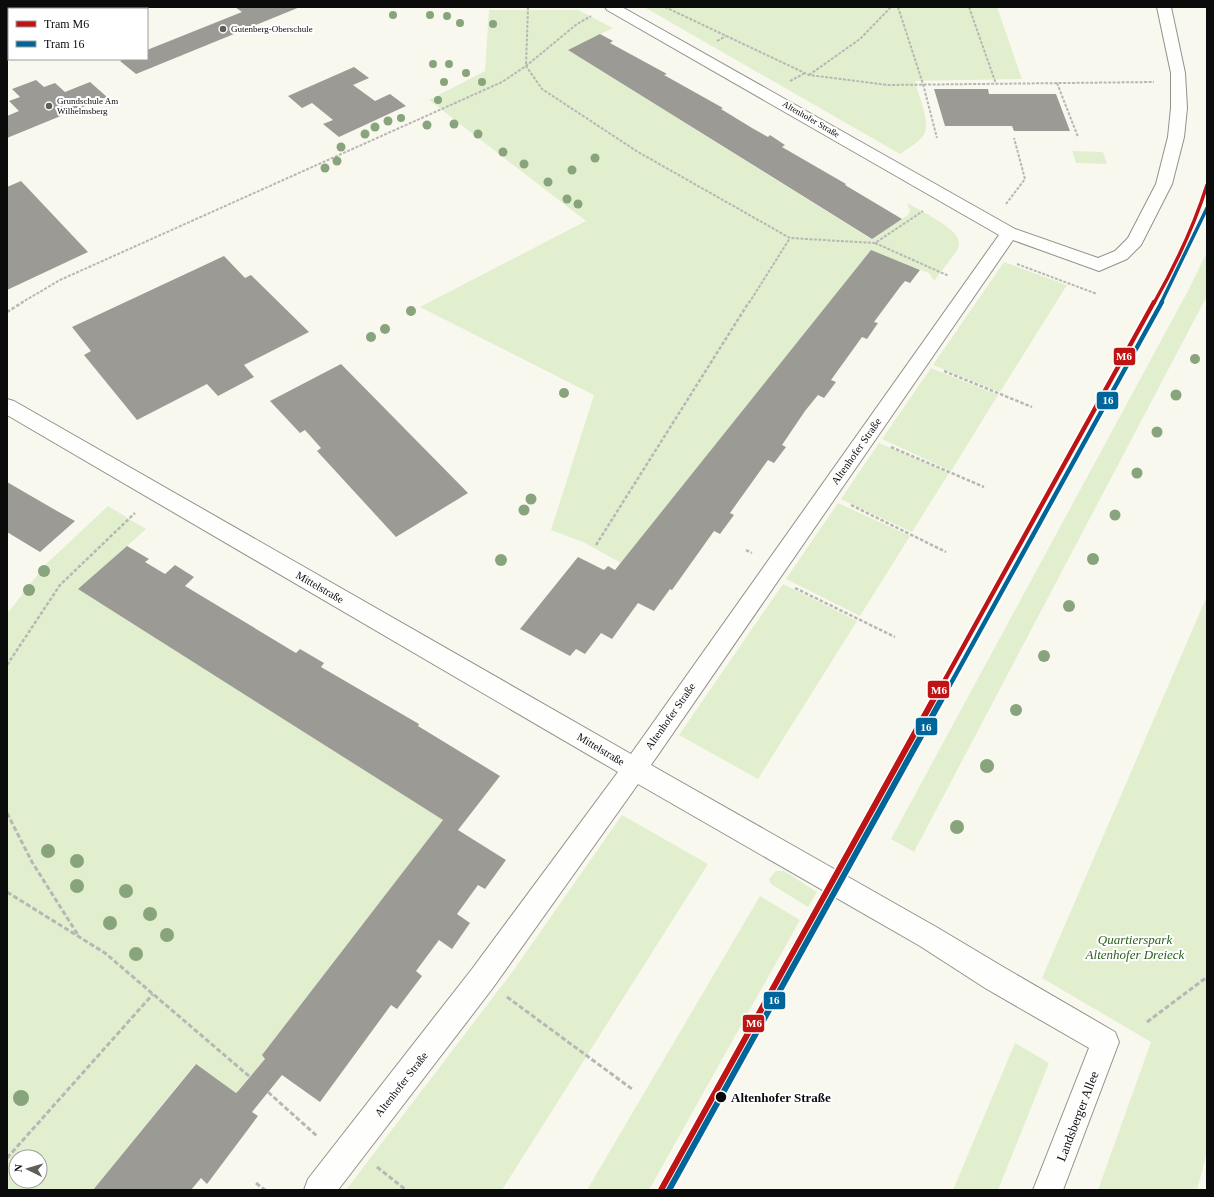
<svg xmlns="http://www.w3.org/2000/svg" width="1214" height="1197" font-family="Georgia,serif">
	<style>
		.green { fill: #e1efcf; fill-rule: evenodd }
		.building { fill: #9c9a95 }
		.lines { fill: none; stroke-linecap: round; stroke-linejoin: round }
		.minor-casing { stroke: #92928d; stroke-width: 2 }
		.path-far2 { stroke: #b7b7b5; stroke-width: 2; stroke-dasharray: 3 1.5; stroke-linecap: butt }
		.path-far1 { stroke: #b7b7b5; stroke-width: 2.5; stroke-dasharray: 3.5 2; stroke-linecap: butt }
		.path { stroke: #b7b7b5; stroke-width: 3; stroke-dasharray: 5 2.5; stroke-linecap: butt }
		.minor { fill: #fefefc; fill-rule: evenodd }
		.tram-1-far2-casing { stroke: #fff; stroke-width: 5.5 }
		.tram-1-far1-casing { stroke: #fff; stroke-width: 8 }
		.tram-1-casing { stroke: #fff; stroke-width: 9 }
		.tram-2-far2-casing { stroke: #fff; stroke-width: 5.5 }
		.tram-2-far1-casing { stroke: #fff; stroke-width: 8 }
		.tram-2-casing { stroke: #fff; stroke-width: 9 }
		.tram-1-far2 { stroke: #be1414; stroke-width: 3.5 }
		.tram-1-far1 { stroke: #be1414; stroke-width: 4.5 }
		.tram-1 { stroke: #be1414; stroke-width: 6 }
		.tram-2-far2 { stroke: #069; stroke-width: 3.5 }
		.tram-2-far1 { stroke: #069; stroke-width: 4.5 }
		.tram-2 { stroke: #069; stroke-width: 6 }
		.tree { fill: #88a47c }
		.poi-dot { fill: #5e5e5a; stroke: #fff; stroke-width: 1.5 }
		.stop-dot { fill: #0b0b0b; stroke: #fff; stroke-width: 1.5 }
		.labels { text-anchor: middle; stroke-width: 4; stroke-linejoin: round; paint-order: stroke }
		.far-poi-label { font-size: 9px; fill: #0b0b0b; stroke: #fff; text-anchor: start }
		.far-street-label { font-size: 9px; fill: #0b0b0b; stroke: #fff }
		.street-label { font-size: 11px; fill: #0b0b0b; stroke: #fff }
		.near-park-label { font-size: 13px; font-style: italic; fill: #2b601e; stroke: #fff }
		.near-stop-label { font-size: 13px; font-weight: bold; fill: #0b0b0b; stroke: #fff; text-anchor: start }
		.near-street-label { font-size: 13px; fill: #0b0b0b; stroke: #fff }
		.line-badge { stroke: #fff; stroke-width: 1.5 }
		.badge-label { font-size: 11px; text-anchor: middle; font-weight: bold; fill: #fff }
	</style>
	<rect width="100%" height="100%" fill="#f9f8ee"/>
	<!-- green -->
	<g class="green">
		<path d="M644,7H997L1022,79L915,81C918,95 932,124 923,136C918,143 907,149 900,154Z"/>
		<path d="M489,10H578L613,28L568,50L871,239L908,215L910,211L907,203C918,209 952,226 957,237C960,242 959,247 956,252L934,281L929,273L871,251L621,563L583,542L551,530L594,395L420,307L586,221L429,100L485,71Z"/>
		<path d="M1072,151L1103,152L1107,164L1076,163Z"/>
		<path d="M1207,252V296L914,852L891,839L1189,289Z"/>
		<path d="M1004,262L1067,285L1000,392L933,365Z"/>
		<path d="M931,368L998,395L951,471L882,439Z"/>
		<path d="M879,443L949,473L912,532L841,499Z"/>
		<path d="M838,503L910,536L860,616L786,579Z"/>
		<path d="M108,506L146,529L79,589L443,820L262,1055L265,1059L236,1093L195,1064L93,1190H7V614L45,565ZM16,1157H40V1181H16Z"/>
		<path d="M783,584L857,621L758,779L679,735Z"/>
		<path d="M1207,596V1152L1197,1190H1098L1151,1042L1042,978Z"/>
		<path d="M622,815L708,864L502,1190H346L513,971Z"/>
		<path d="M776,871H784L817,892L808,907L771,884L769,879Z"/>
		<path d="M760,896L800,920L649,1190H587Z"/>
		<path d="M1015,1043L1049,1063L998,1190H953Z"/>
	</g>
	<!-- building -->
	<g class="building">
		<path d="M22,7H76L71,9H17Z"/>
		<path d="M235,7H300L136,74L120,61L124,59H147V50L242,12Z"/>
		<path d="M7,12H9V32L7,33Z"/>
		<path d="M600,34L613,41L610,43L667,74L664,75L723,108L721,109L752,128L768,137L770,135L785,145L782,147L846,184L845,185L902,219L872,239L568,50Z"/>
		<path d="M354,67L369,78L353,85L375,101L390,94L406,106L339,137L323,124L333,120L312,103L302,108L288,96Z"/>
		<path d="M36,80L44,87L55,83L65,92L90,82L107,97L7,138V116L19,111L9,101L20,97L12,89Z"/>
		<path d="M934,89H988L989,94H1056L1070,131H1014L1012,126H945Z"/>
		<path d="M21,181L88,252L7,290V187Z"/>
		<path d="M871,250L920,270L910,283L905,281L900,287L874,322L878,323L867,339L862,337L831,380L836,382L824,398L818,395L805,411L782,445L786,447L774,463L768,460L730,513L734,515L720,534L714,531L672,590L670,589L654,611L638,603L612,639L601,633L585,654L576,649L570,656L520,629L578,557L604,570L608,566L615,570Z"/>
		<path d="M224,256L245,278L251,275L309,332L244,365L254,377L218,396L207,384L137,420L84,355L91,351L72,327Z"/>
		<path d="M341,364L468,493L396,537L317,451L321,448L305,430L300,433L270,401Z"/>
		<path d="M7,482L57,511L75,521L40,552L7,532Z"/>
		<path d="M127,546L149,559L145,562L165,574L175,565L194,577L185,586L296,653L300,649L324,663L321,667L419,724L418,726L500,776L458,830L506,860L485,889L478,885L457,914L470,923L452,949L439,940L416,971L422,976L397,1009L391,1005L320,1102L282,1075L252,1112L258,1116L207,1184L201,1178L191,1190H93L196,1064L236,1093L239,1090L265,1059L262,1055L443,820L78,589Z"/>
	</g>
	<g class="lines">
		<defs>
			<g id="minor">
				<path d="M116,7H134L133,9H115Z"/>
				<path d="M605,7H622L1015,229L1098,258L1115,251L1128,238L1156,184L1168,137L1171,108V73L1157,7H1171L1185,73L1187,108L1184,137L1172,184L1141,245L1127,259L1099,271L1013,240L651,765L938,928L1005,968L1115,1032L1119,1042L1063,1190H1033L1089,1048L985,988L920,946L638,784L492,989L338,1190H304L308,1179L472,969L618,772L7,415V399L14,401L631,754L999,235L607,10Z"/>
				<rect x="7" y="49" width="2" height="9"/>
			</g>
		</defs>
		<!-- minor casing -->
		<use href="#minor" class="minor-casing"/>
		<!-- path-far2 -->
		<g class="path-far2">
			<path d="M528,7L526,66L542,89L638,152L790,238L875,243L923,211"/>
			<path d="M665,7L809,75L888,85L1154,82"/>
			<path d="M898,7L923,84L937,138"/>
			<path d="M969,7L996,84"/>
			<path d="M717,41L726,36"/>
			<path d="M809,75L860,39L891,7"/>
			<path d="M790,81L805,73"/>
			<path d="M1057,83L1078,137"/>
			<path d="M1006,204L1025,179L1014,138"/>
			<path d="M875,243L949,276"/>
			<path d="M1017,264L1097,294"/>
			<path d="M21,303L60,280L502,82L526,66L577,24L591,16"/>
			<path d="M749,303L790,238"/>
		</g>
		<!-- path-far1 -->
		<g class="path-far1">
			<path d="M7,312L23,302"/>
			<path d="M944,371L1032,407"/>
			<path d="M891,447L984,487"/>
			<path d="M851,505L946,552"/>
			<path d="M596,545L749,302"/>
			<path d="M746,550L752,553"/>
			<path d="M795,588L895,637"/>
			<path d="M7,665L60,585L135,513"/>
		</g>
		<!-- path -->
		<g class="path">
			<path d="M7,813L32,862L78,935"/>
			<path d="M7,892L105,953L250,1077"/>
			<path d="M507,997L632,1089"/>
			<path d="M1147,1022L1207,977"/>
			<path d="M268,1092L318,1137"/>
			<path d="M7,1158L153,994"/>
			<path d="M377,1167L406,1190"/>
			<path d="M256,1183L265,1190"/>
		</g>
		<!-- minor -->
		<use href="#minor" class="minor"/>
		<defs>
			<path id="tram-1-far2" d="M1154,303C1175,266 1194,226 1207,185"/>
			<path id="tram-1-far1" d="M937,694L1154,302"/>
			<path id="tram-1" d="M661,1190L937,693"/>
			<path id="tram-2-far2" d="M1161,303L1207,208"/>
			<path id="tram-2-far1" d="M945,694L1162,302"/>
			<path id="tram-2" d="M669,1190L945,693"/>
		</defs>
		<!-- tram-1-far2 casing -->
		<use href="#tram-1-far2" class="tram-1-far2-casing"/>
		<!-- tram-1-far1 casing -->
		<use href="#tram-1-far1" class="tram-1-far1-casing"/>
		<!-- tram-1 casing -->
		<use href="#tram-1" class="tram-1-casing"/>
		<!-- tram-2-far2 casing -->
		<use href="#tram-2-far2" class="tram-2-far2-casing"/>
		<!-- tram-2-far1 casing -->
		<use href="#tram-2-far1" class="tram-2-far1-casing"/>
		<!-- tram-2 casing -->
		<use href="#tram-2" class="tram-2-casing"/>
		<!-- tram-1-far2 -->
		<use href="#tram-1-far2" class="tram-1-far2"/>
		<!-- tram-1-far1 -->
		<use href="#tram-1-far1" class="tram-1-far1"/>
		<!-- tram-1 -->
		<use href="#tram-1" class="tram-1"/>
		<!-- tram-2-far2 -->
		<use href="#tram-2-far2" class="tram-2-far2"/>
		<!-- tram-2-far1 -->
		<use href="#tram-2-far1" class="tram-2-far1"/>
		<!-- tram-2 -->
		<use href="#tram-2" class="tram-2"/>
	</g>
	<!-- trees -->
	<g class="tree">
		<circle cx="393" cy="15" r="4"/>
		<circle cx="430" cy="15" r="4"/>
		<circle cx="447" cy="16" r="4"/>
		<circle cx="460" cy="23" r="4"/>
		<circle cx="493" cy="24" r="4"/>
		<circle cx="433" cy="64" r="4"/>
		<circle cx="449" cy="64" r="4"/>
		<circle cx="466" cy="73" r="4"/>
		<circle cx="444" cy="82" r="4"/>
		<circle cx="482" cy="82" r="4"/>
		<circle cx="438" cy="100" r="4"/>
		<circle cx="401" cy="118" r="4"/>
		<circle cx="388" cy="121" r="4.5"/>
		<circle cx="454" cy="124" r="4.5"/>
		<circle cx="427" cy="125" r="4.5"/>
		<circle cx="375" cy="127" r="4.5"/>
		<circle cx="365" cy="134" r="4.5"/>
		<circle cx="478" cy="134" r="4.5"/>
		<circle cx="341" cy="147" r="4.5"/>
		<circle cx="503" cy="152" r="4.5"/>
		<circle cx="595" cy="158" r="4.5"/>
		<circle cx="337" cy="161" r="4.5"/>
		<circle cx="524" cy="164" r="4.5"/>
		<circle cx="325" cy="168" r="4.5"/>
		<circle cx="572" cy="170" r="4.5"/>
		<circle cx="548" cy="182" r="4.5"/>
		<circle cx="567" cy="199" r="4.5"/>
		<circle cx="578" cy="204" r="4.5"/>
		<circle cx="411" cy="311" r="5"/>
		<circle cx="385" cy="329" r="5"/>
		<circle cx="371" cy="337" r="5"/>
		<circle cx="1195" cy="359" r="5"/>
		<circle cx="564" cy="393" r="5"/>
		<circle cx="1176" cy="395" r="5.5"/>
		<circle cx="1157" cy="432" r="5.5"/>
		<circle cx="1137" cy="473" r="5.5"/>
		<circle cx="531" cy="499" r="5.5"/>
		<circle cx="524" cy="510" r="5.5"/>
		<circle cx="1115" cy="515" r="5.5"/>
		<circle cx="1093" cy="559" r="6"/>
		<circle cx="501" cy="560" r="6"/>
		<circle cx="44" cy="571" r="6"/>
		<circle cx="29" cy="590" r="6"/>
		<circle cx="1069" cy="606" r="6"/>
		<circle cx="1044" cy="656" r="6"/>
		<circle cx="1016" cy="710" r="6"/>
		<circle cx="987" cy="766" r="7"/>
		<circle cx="957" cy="827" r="7"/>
		<circle cx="48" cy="851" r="7"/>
		<circle cx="77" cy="861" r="7"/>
		<circle cx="77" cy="886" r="7"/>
		<circle cx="126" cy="891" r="7"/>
		<circle cx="150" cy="914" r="7"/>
		<circle cx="110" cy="923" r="7"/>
		<circle cx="167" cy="935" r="7"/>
		<circle cx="136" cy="954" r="7"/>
		<circle cx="21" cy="1098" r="8"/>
	</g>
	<!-- markers -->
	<g class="poi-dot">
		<circle cx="223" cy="29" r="4"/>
		<circle cx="49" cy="106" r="4"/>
	</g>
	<circle class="stop-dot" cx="721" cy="1097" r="6"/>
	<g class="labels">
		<!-- far-poi labels -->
		<g class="far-poi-label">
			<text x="231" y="32">Gutenberg-Oberschule</text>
			<text x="57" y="104">Grundschule Am<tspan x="57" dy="10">Wilhelmsberg</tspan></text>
		</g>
		<!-- far-street labels -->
		<g class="far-street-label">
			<text transform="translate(811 119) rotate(30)" y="3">Altenhofer Straße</text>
		</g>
		<!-- street labels -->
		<g class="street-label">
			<text transform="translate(856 451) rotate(-55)" y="4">Altenhofer Straße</text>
			<text transform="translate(320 587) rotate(30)" y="4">Mittelstraße</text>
			<text transform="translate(670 716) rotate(-55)" y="4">Altenhofer Straße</text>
			<text transform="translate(601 749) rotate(31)" y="4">Mittelstraße</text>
			<text transform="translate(401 1084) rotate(-52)" y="4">Altenhofer Straße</text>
		</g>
		<!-- near-park labels -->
		<g class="near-park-label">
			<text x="1135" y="944">Quartierspark<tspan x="1135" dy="15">Altenhofer Dreieck</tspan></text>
		</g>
		<!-- near-stop labels -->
		<g class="near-stop-label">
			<text x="731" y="1102">Altenhofer Straße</text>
		</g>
		<!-- near-street labels -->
		<g class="near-street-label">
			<text transform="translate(1077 1116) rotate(-69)" y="5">Landsberger Allee</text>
		</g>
	</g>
	<g class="line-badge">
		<rect x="1113" y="347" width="23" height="19" rx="4" fill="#be1414"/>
		<rect x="1096" y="391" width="23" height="19" rx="4" fill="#069"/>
		<rect x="927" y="680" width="23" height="19" rx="4" fill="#be1414"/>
		<rect x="915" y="717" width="23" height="19" rx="4" fill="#069"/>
		<rect x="763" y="991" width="23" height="19" rx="4" fill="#069"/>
		<rect x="742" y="1014" width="23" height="19" rx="4" fill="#be1414"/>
	</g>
	<g class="badge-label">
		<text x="1124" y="360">M6</text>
		<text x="1108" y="404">16</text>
		<text x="939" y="694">M6</text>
		<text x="926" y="731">16</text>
		<text x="774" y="1004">16</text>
		<text x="754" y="1027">M6</text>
	</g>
	<!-- border -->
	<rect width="1214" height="1197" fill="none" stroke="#0b0b0b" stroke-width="16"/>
	<!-- legend -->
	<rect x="8" y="8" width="140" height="52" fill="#ffffff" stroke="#9d9d9d"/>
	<rect x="16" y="21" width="20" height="6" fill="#be1414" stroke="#9d9d9d"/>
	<text x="44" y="28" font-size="12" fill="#0b0b0b">Tram M6</text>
	<rect x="16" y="41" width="20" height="6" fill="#006699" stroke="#9d9d9d"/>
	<text x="44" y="48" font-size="12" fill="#0b0b0b">Tram 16</text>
	<!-- north arrow -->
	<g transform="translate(28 1169) rotate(275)"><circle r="19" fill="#ffffff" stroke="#9d9d9d"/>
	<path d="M0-3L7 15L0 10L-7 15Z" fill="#5e5e5a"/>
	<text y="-6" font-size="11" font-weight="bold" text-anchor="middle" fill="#0b0b0b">N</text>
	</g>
</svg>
